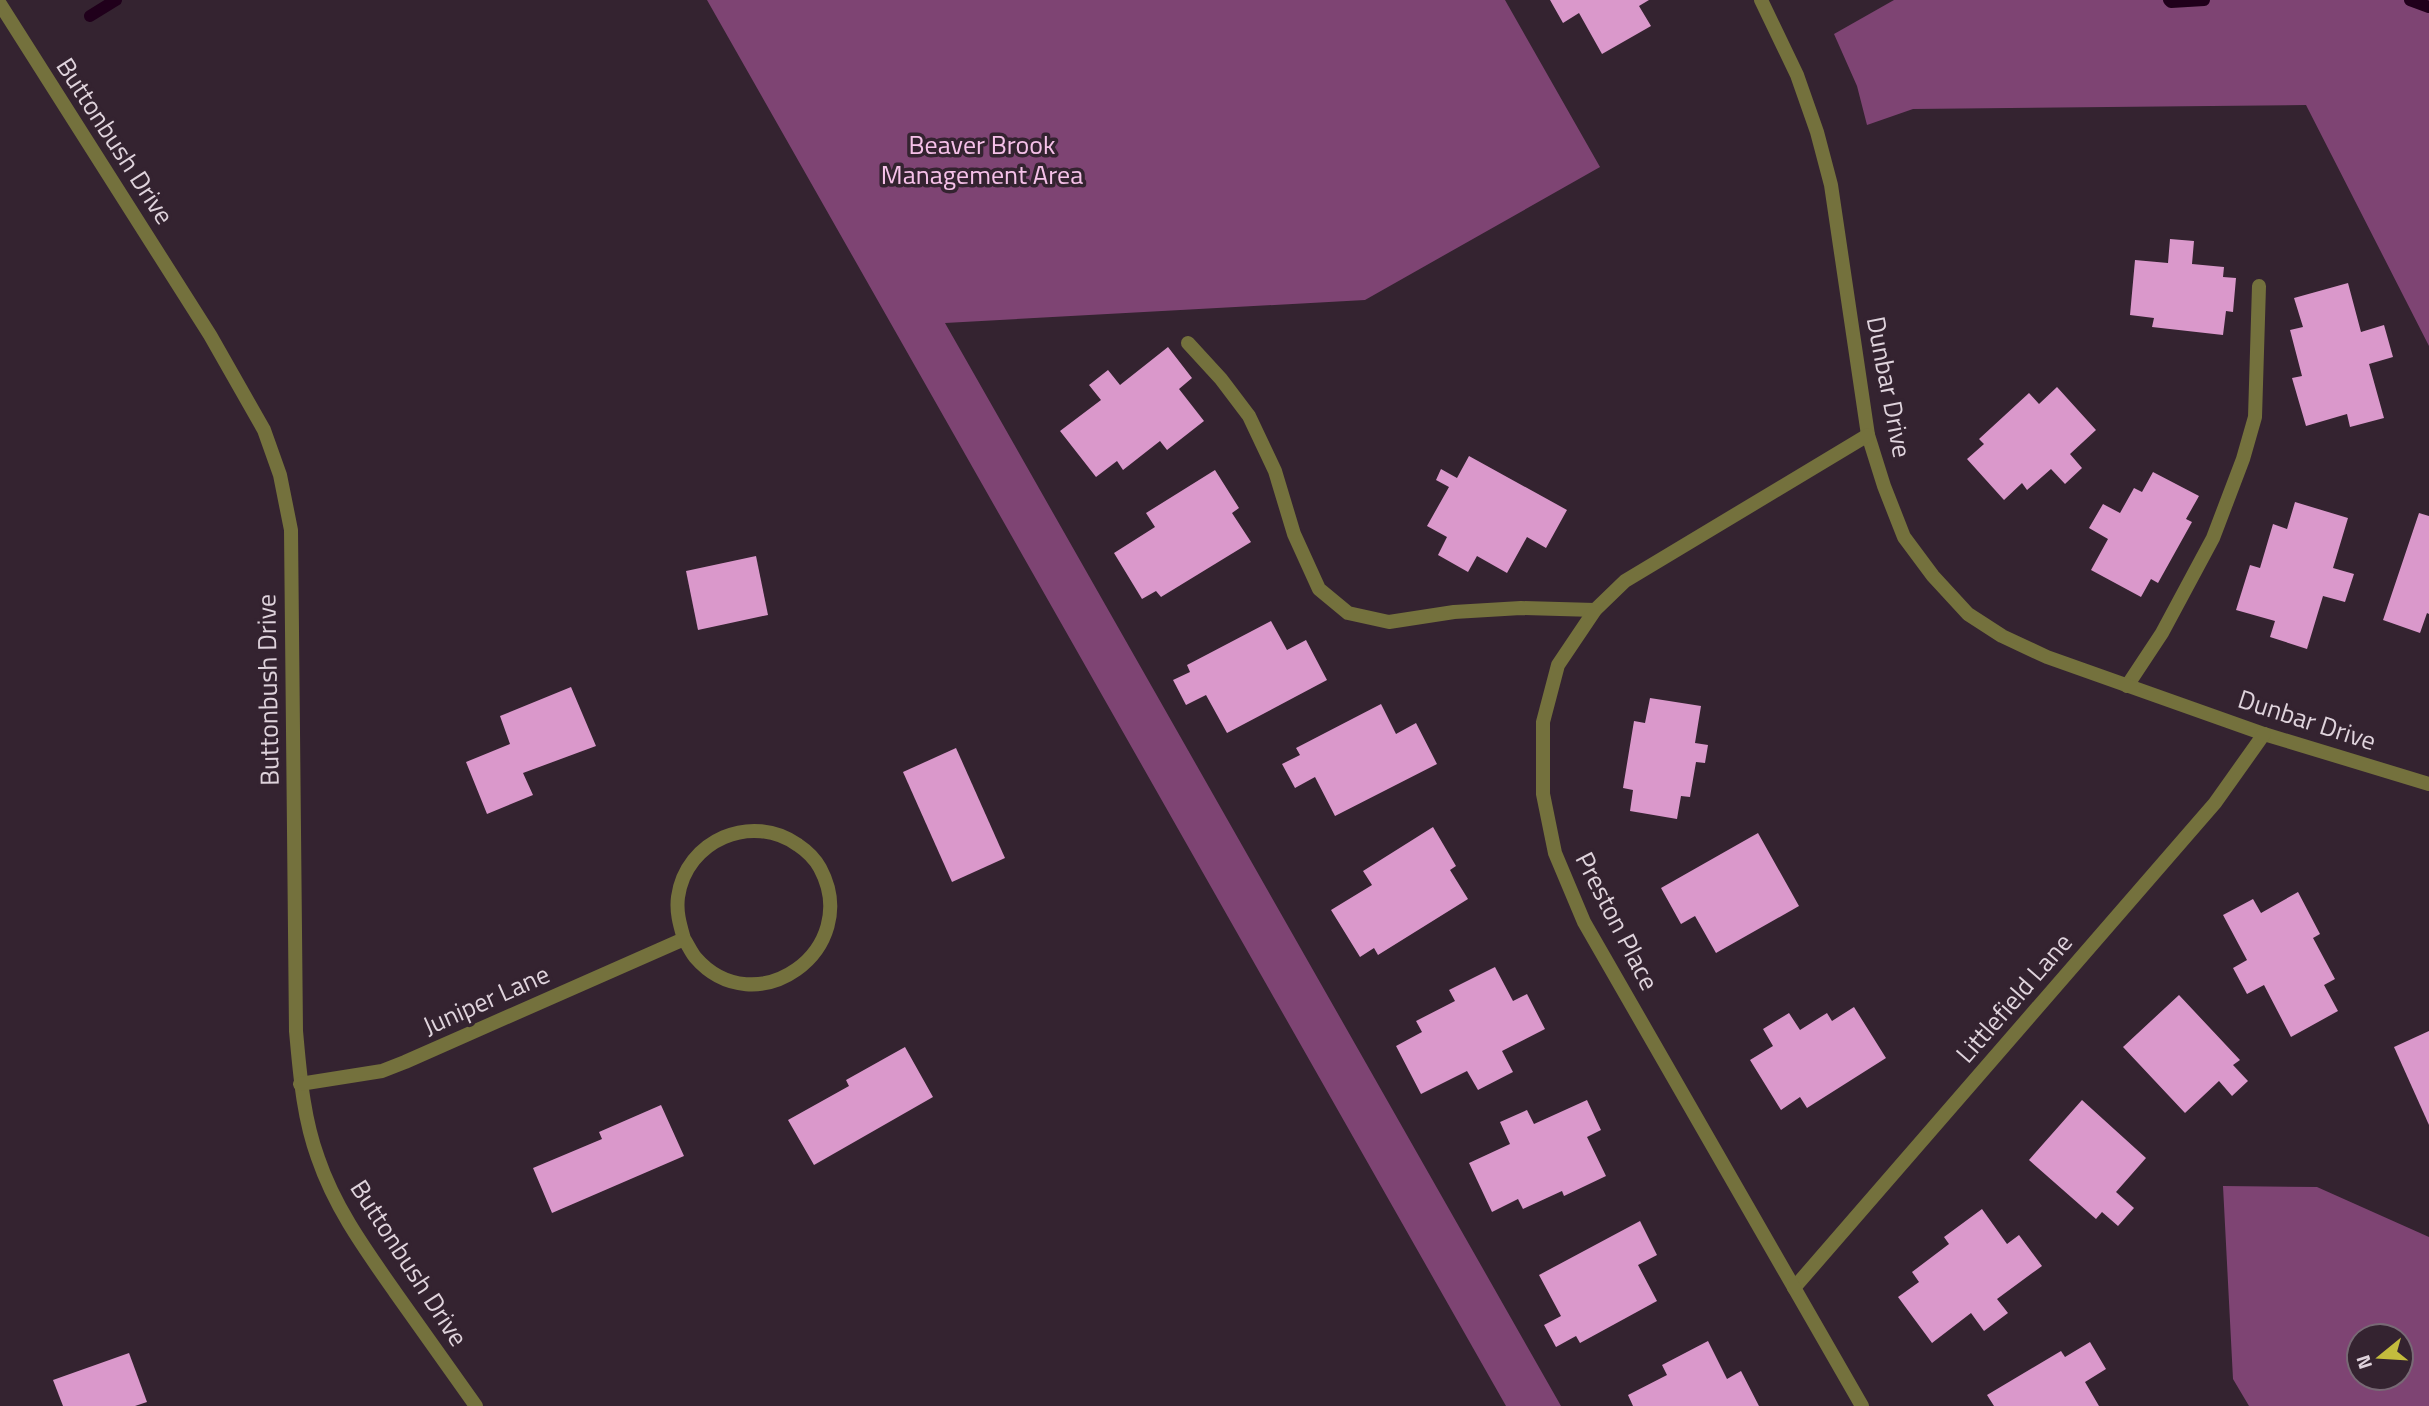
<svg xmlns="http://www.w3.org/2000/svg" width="2429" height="1406" font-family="'Titillium Web',sans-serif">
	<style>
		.forest { fill: #7e4473; fill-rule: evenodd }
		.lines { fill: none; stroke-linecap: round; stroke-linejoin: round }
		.stream { stroke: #20001b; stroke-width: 12 }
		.building { fill: #da98cb }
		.service { stroke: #74713d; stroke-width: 14 }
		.minor { stroke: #74713d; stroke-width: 14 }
		.labels { text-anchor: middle; stroke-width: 7; stroke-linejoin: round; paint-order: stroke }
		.street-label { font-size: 26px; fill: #dfd3dc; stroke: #342330 }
		.park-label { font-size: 26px; fill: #f6c1e9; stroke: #342330 }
	</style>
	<rect width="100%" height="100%" fill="#342330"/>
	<!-- forest -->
	<g class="forest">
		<path d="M707,0H1505L1600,167L1365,300L945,323L1561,1406H1506Z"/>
		<path d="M1894,0H2429V346L2306,105L1913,109L1867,125L1857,86L1834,34Z"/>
		<path d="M2223,1186L2317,1187L2429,1237V1406H2249L2233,1379ZM2359,1336H2401V1378H2359Z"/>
	</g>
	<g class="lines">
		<!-- stream -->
		<g class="stream">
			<path d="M2169,0L2171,2L2204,0"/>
			<path d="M2410,0L2429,7"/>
			<path d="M90,16L116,0"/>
		</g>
	</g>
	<!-- building -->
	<g class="building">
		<path d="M1550,0H1649L1639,6L1651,26L1602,54L1579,13L1563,23Z"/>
		<path d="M2170,239L2194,241L2192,264L2224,267L2223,277L2236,278L2233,312L2226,311L2223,335L2152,327L2154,318L2130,315L2135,260L2168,263Z"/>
		<path d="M2348,283L2361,332L2384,325L2393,357L2369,364L2384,418L2350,427L2347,414L2306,426L2292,378L2302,376L2290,330L2303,327L2294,298Z"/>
		<path d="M1168,347L1192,378L1179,389L1204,421L1167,450L1160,441L1123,470L1117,461L1096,477L1060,431L1101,400L1089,385L1108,370L1120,385Z"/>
		<path d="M2057,387L2096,430L2070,454L2082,468L2065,484L2051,469L2027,490L2022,483L2004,500L1967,459L1984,444L1979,439L2029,393L2039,404Z"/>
		<path d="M1469,456L1567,510L1546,548L1527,537L1507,573L1477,556L1468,572L1438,555L1447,537L1427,526L1449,487L1436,480L1441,469L1457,478Z"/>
		<path d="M1215,470L1239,508L1232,513L1251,542L1161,597L1156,591L1142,599L1114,553L1155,527L1146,513Z"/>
		<path d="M2153,472L2199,496L2186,519L2192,522L2158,583L2151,579L2141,597L2091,570L2108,539L2089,528L2103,504L2120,513L2134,488L2142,492Z"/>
		<path d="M2295,502L2348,518L2333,568L2354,574L2345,602L2323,596L2307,649L2270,637L2275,621L2236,610L2250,565L2260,568L2273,524L2287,529Z"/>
		<path d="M2419,513L2429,516V614L2427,613L2420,633L2383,620Z"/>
		<path d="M756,556L768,615L698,630L686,571Z"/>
		<path d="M1271,621L1287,650L1306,640L1327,680L1227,733L1206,695L1186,705L1173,680L1190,672L1187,665Z"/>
		<path d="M571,687L596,746L523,773L533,795L487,814L466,762L510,744L500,716Z"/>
		<path d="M1650,698L1701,706L1695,743L1708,745L1705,763L1696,762L1690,797L1681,796L1677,819L1630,811L1633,790L1623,788L1634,721L1645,723Z"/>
		<path d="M1381,704L1396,734L1416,723L1437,764L1335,816L1315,777L1295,788L1282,764L1300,755L1296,748Z"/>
		<path d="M956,748L1005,858L952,882L903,772Z"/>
		<path d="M1433,827L1456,866L1450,870L1468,899L1378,955L1374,948L1360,957L1331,910L1372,885L1363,871Z"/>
		<path d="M1758,833L1799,906L1716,953L1695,916L1681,924L1661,888Z"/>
		<path d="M2298,892L2320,934L2313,938L2335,979L2324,985L2338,1011L2291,1037L2264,985L2247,994L2233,968L2247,960L2223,915L2253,899L2261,913Z"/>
		<path d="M1495,967L1513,1001L1527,994L1545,1029L1502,1051L1513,1072L1478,1090L1467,1071L1421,1094L1396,1046L1422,1032L1416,1021L1455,1001L1449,990Z"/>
		<path d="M2179,995L2240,1060L2233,1065L2248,1081L2232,1096L2219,1081L2185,1113L2123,1047Z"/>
		<path d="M1854,1007L1886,1058L1807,1108L1800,1097L1781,1110L1750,1060L1773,1046L1763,1029L1789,1013L1800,1030L1827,1013L1832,1021Z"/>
		<path d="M2429,1031V1125L2394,1047Z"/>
		<path d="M905,1047L933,1097L814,1165L788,1120L849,1086L846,1080Z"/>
		<path d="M1587,1100L1601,1130L1587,1137L1606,1176L1564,1196L1562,1191L1523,1209L1518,1199L1492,1212L1469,1163L1510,1144L1500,1122L1527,1110L1534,1124Z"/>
		<path d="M2082,1100L2146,1158L2116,1192L2134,1208L2118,1226L2102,1212L2096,1219L2029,1160Z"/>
		<path d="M661,1105L684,1156L552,1213L533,1168L602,1139L599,1132Z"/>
		<path d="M1982,1209L2007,1244L2019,1235L2042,1266L1997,1299L2008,1313L1984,1331L1971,1313L1932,1343L1898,1297L1919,1282L1912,1272L1949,1244L1944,1237Z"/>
		<path d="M1640,1221L1657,1255L1638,1265L1657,1301L1580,1343L1576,1336L1556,1347L1544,1325L1561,1316L1539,1275Z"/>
		<path d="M1708,1341L1727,1379L1741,1371L1759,1406H1633L1628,1395L1667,1375L1662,1365Z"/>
		<path d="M2090,1342L2106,1369L2085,1382L2099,1406H1994L1987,1395L2061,1351L2065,1357Z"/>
		<path d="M129,1353L147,1402L135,1406H63L53,1380Z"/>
	</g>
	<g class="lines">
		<!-- service -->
		<g class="service">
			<path d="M1188,343L1221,379L1249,416L1275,471L1294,534L1319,589L1348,613L1389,622L1454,612L1521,608L1595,610"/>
			<path d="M2127,686L2162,633L2213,538L2243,459L2255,417L2259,286"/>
		</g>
		<!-- minor -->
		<g class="minor">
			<path d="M1761,0L1797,75L1817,132L1831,185L1868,435L1884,486L1904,537L1933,576L1968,614L2002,636L2047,657L2264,734L2429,784"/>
			<path d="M0,4L210,335L264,430L280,475L291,530L296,1031C300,1074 303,1117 318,1158C335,1208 365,1249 395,1292C422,1330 449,1368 476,1406"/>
			<path d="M300,1084L382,1071L405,1062L684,939C688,945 691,952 695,957C755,1027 864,950 820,868C815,859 807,851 798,845C752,812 686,840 678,897C676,912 680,925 684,939"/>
			<path d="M1794,1288L2215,803L2264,734"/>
			<path d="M1862,1406L1584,922L1555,853L1543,794V722L1558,665L1595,610L1625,581L1868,435"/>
		</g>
	</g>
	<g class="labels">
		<!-- street labels -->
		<g class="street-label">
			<text transform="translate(115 141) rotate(57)" y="9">Buttonbush Drive</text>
			<text transform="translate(1889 387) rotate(79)" y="9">Dunbar Drive</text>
			<text transform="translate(268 690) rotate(-91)" y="9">Buttonbush Drive</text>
			<text transform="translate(2307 720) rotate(18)" y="9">Dunbar Drive</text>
			<text transform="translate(1617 921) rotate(63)" y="9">Preston Place</text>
			<text transform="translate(2014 998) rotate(-49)" y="9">Littlefield Lane</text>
			<text transform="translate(486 1000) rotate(-24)" y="9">Juniper Lane</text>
			<text transform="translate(409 1263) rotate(57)" y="9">Buttonbush Drive</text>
		</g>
		<!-- park labels -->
		<g class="park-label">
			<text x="982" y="154">Beaver Brook<tspan x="982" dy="30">Management Area</tspan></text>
		</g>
	</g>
	<!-- north arrow -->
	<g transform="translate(2380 1357) rotate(252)"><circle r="33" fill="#342330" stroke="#786975" stroke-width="2"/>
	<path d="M0-5L12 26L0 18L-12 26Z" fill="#c4bc3d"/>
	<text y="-10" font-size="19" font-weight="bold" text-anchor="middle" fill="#dfd3dc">N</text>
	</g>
</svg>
